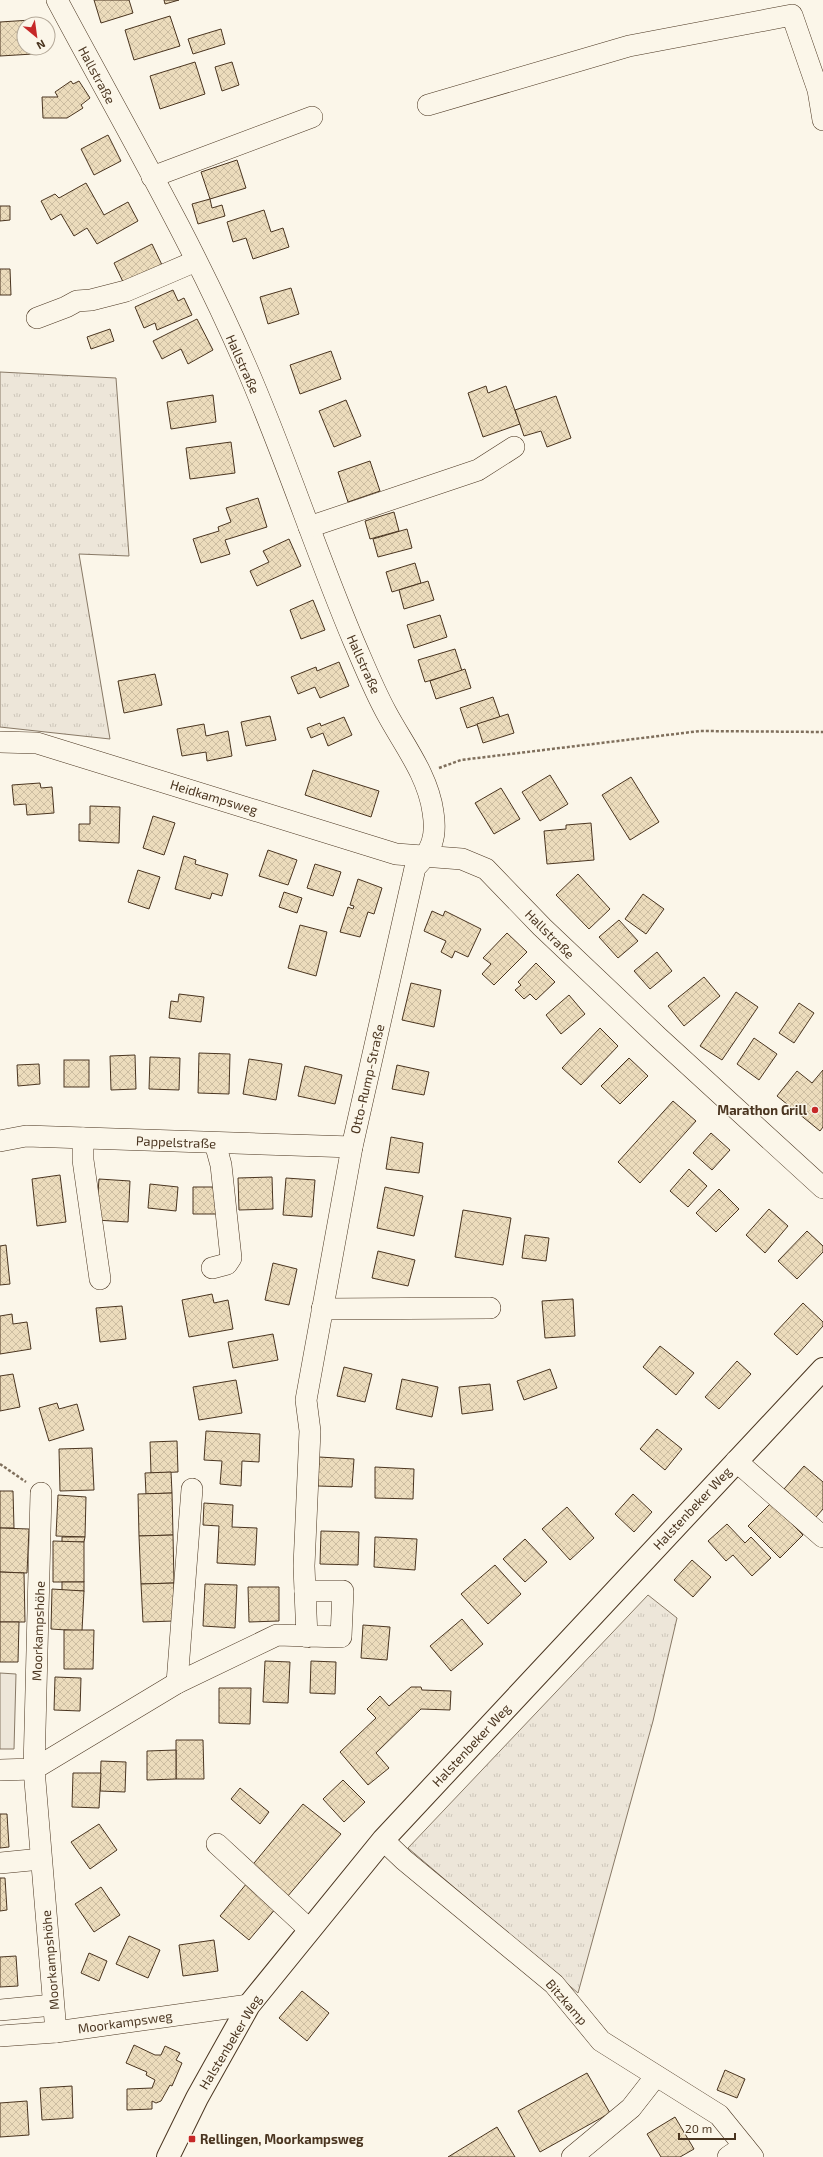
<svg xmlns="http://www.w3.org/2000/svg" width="823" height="2157" font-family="'Exo 2',sans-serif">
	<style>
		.grass { fill: url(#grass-tufts); stroke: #887966 }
		.green { fill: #ede6d9; stroke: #887966 }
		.building { fill: url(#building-cross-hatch); stroke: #4a3520 }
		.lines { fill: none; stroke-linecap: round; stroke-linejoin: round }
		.minor-casing { stroke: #4a3520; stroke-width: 22 }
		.major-casing { stroke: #4a3520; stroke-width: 24 }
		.path { stroke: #7f6f5c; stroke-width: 2.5; stroke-dasharray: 3 2; stroke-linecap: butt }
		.minor { stroke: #fbf6e9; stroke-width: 21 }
		.major { stroke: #fbf6e9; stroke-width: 22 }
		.poi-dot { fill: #c62828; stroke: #fbf6e9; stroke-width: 1.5 }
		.labels { text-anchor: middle; stroke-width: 3; stroke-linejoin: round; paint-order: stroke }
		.street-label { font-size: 13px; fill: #4a3520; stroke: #fbf6e9 }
		.poi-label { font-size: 13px; font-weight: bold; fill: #4a3520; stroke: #fbf6e9; text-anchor: end }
	</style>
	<defs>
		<pattern id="grass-tufts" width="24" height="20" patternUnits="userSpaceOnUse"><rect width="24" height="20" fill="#ede6d9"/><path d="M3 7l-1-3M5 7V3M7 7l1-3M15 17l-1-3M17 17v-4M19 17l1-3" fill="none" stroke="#cdc6ba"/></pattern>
		<pattern id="building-cross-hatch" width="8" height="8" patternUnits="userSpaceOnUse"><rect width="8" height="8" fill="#ecdcbc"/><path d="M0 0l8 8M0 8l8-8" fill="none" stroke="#ccbda1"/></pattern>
	</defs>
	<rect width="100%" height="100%" fill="#fbf6e9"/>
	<!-- grass -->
	<g class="grass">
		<path d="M0,372L116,378L129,556L79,554L110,739L0,727Z"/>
		<path d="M648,1595L677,1618L653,1721L578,1993L408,1848Z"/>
	</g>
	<!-- green -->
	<path class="green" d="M0,1673L16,1674L14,1749H0Z"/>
	<!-- building -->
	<g class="building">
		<path d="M94,0H129L133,13L101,23Z"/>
		<path d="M164,0H179L165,4Z"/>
		<path d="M170,16L180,46L134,60L125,30Z"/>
		<path d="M31,20V24H24V48H33V54L0,56V22Z"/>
		<path d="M221,29L225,44L193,54L188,39Z"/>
		<path d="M195,62L205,94L160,109L150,76Z"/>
		<path d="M232,62L239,85L222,91L215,67Z"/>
		<path d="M71,81L73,84L79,81L90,98L81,105L83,108L67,118H43L42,97H58L55,92Z"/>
		<path d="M108,135L121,161L94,175L81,149Z"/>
		<path d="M237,160L246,188L210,199L201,172Z"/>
		<path d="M86,183L104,215L128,202L138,221L97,244L87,228L74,236L61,214L51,220L41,201L55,194L59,198Z"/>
		<path d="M210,199L212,208L222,205L225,216L198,224L192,204Z"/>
		<path d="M0,206H10V220L0,221Z"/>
		<path d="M264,210L271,232L283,228L289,247L253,259L246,238L233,242L227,222Z"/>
		<path d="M152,244L163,267L125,286L114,263Z"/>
		<path d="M0,269H10L11,295H0Z"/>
		<path d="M291,288L299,314L268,324L260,297Z"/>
		<path d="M173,290L178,301L184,298L192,315L157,330L155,323L144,328L135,307Z"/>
		<path d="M197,319L213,350L188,364L181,349L162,359L153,341Z"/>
		<path d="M110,329L114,341L91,349L87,337Z"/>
		<path d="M331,351L341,379L300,394L290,365Z"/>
		<path d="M486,386L488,393L506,386L520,424L483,437L468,393Z"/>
		<path d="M213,395L216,422L171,429L167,402Z"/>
		<path d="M556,396L571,438L547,447L541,431L524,436L515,410Z"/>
		<path d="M346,400L361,436L334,447L319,411Z"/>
		<path d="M231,442L235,473L190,479L186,448Z"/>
		<path d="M370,461L380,491L348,502L338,472Z"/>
		<path d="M258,498L267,527L225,540L230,554L201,563L193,539L219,531L218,527L231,522L226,508Z"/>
		<path d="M394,512L399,531L370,539L365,521Z"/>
		<path d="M407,529L412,548L378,557L373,539Z"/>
		<path d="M289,539L301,566L257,586L250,571L269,562L263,551Z"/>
		<path d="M415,563L421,583L392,592L386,572Z"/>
		<path d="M428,581L434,600L404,609L399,590Z"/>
		<path d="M313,600L325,630L301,639L290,610Z"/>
		<path d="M440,615L447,637L414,648L407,625Z"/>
		<path d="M455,649L462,671L425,682L418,660Z"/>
		<path d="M339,662L349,686L320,698L315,687L298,694L291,677L316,667L317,671Z"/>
		<path d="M465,669L471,688L436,699L430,681Z"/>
		<path d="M155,674L162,705L124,713L118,681Z"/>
		<path d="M493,697L500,717L467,728L460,708Z"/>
		<path d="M508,714L514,733L483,743L477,724Z"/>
		<path d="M270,716L276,740L246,746L241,722Z"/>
		<path d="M344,717L352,735L328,746L323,733L311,738L307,728L320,723L321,726Z"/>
		<path d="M204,724L206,736L228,731L232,756L207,761L206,752L182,756L177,729Z"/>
		<path d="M313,770L379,791L371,817L305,795Z"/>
		<path d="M550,775L568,804L540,821L522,792Z"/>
		<path d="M631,777L659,822L630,840L602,795Z"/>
		<path d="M40,783L41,788L52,787L54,813L27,815L26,804L14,805L12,785Z"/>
		<path d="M501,788L520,819L494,834L475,803Z"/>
		<path d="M90,806L120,807L119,843L79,841V824H90Z"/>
		<path d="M153,816L175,823L164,855L143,848Z"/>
		<path d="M591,823L594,860L547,864L544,831L566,829V825Z"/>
		<path d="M268,850L297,860L288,885L259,876Z"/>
		<path d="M184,856L196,860L195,864L228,874L222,896L212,893L210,899L175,889Z"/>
		<path d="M315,864L341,872L333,896L307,888Z"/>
		<path d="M138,870L160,877L149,909L128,902Z"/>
		<path d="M578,874L610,909L589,929L556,895Z"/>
		<path d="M358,879L382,888L374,914L368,912L360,937L340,932L348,907L353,909L354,906L350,905Z"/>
		<path d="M284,892L302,898L297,913L279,907Z"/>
		<path d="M643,894L664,909L646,934L625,919Z"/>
		<path d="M432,911L443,916L445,911L481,929L468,957L455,951L452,958L441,952L446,941L424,931Z"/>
		<path d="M619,920L638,941L618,958L599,937Z"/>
		<path d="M300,925L327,932L316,976L288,968Z"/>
		<path d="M507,933L527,952L494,985L482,974L491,964L483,958Z"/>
		<path d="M657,952L672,971L650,989L634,971Z"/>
		<path d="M536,963L555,982L536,1000L530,994L524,999L515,990L521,985L518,982Z"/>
		<path d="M704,977L720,996L684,1026L668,1006Z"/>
		<path d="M411,983L441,990L434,1027L402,1020Z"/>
		<path d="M736,992L758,1007L722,1060L700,1046Z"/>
		<path d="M179,994L204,997L201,1022L169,1018L171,1001L178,1002Z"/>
		<path d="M569,995L585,1014L561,1034L546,1015Z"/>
		<path d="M799,1003L814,1013L794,1043L779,1033Z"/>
		<path d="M600,1028L618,1046L581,1085L562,1068Z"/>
		<path d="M754,1038L777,1054L759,1080L737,1064Z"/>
		<path d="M199,1053L230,1054L229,1094L198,1093Z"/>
		<path d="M135,1055L136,1089L111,1090L110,1056Z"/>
		<path d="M150,1057L180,1058L179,1090L149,1089Z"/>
		<path d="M629,1058L648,1076L620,1104L601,1086Z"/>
		<path d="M249,1059L282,1064L276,1100L243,1094Z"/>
		<rect x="64" y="1060" width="25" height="27"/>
		<path d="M39,1064L40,1084L18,1086L17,1065Z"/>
		<path d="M397,1065L429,1072L424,1095L392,1089Z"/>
		<path d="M305,1066L342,1075L335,1104L298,1096Z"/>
		<path d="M823,1070V1127L820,1131L777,1096L797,1071L812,1083Z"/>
		<path d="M673,1101L696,1121L640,1183L618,1162Z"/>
		<path d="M711,1133L730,1150L712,1170L693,1153Z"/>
		<path d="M391,1137L423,1143L419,1173L386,1169Z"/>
		<path d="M689,1169L707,1186L688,1207L670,1191Z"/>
		<path d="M60,1175L66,1222L37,1226L32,1179Z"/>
		<path d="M272,1177L273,1209L239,1210L238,1178Z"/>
		<path d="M286,1178L315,1180L312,1217L283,1215Z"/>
		<path d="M99,1179L130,1181L128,1222L96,1220Z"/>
		<path d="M150,1184L178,1187L176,1211L148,1208Z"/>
		<path d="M193,1187H217L218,1214H193Z"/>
		<path d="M385,1187L423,1196L414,1236L377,1228Z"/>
		<path d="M719,1189L739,1209L716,1232L696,1213Z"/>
		<path d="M769,1209L788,1226L765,1253L746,1235Z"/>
		<path d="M463,1210L511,1218L503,1265L455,1257Z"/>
		<path d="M807,1231L823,1246V1252L797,1279L778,1261Z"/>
		<path d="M525,1235L549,1238L546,1261L522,1258Z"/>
		<path d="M6,1245L10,1284L0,1285V1246Z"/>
		<path d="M378,1251L415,1260L408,1286L372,1278Z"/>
		<path d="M273,1263L297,1269L289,1305L265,1300Z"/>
		<path d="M212,1294L214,1303L228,1300L233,1329L189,1337L182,1300Z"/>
		<path d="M573,1299L575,1336L545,1338L542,1301Z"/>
		<path d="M803,1303L823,1322V1326L797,1355L774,1334Z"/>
		<path d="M122,1306L126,1339L100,1342L96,1308Z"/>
		<path d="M12,1314L13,1324L27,1322L31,1349L0,1354V1316Z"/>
		<path d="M273,1334L278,1360L233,1368L228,1342Z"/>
		<path d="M660,1346L694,1373L676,1395L643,1367Z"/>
		<path d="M737,1361L751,1374L719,1409L705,1397Z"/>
		<path d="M344,1367L372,1374L365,1402L337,1396Z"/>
		<path d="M550,1369L557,1388L524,1400L517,1381Z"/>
		<path d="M13,1374L20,1407L0,1411V1376Z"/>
		<path d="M402,1379L438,1387L432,1417L396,1409Z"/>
		<path d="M236,1380L242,1413L199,1420L193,1387Z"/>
		<path d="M490,1384L493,1410L462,1414L459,1387Z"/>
		<path d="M57,1403L59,1409L77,1404L84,1430L49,1441L39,1408Z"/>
		<path d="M657,1429L682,1449L665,1470L640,1449Z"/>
		<path d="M206,1431L260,1434L259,1462L242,1461L241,1486L220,1484L222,1461L204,1460Z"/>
		<path d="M177,1441L178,1472L151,1473L150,1442Z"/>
		<path d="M92,1448L94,1490L60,1491L59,1449Z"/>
		<path d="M319,1457L354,1459L352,1487L318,1486Z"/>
		<path d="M804,1466L823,1482V1509L816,1517L784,1489Z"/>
		<path d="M375,1467L414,1469L413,1499L375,1498Z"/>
		<path d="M171,1472L172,1493L146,1494L145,1473Z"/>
		<path d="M0,1491H13L14,1528H0Z"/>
		<path d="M172,1493L173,1535L139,1536L138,1494Z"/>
		<path d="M633,1494L652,1512L634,1532L615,1514Z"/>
		<path d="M58,1495L86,1497L85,1537L56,1536Z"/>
		<path d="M204,1503L233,1505L232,1527L257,1528L255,1565L217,1563L219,1526L203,1525Z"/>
		<path d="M771,1503L803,1535L780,1558L748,1526Z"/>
		<path d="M567,1507L594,1538L570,1560L542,1529Z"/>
		<path d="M727,1524L745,1543L751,1537L771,1558L752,1576L733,1555L726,1561L708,1541Z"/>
		<path d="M0,1528L29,1529L27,1573L0,1572Z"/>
		<path d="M321,1531L359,1532L358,1565L320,1564Z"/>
		<path d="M173,1535L174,1583L141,1584L139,1536Z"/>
		<path d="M62,1537H85L84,1542H62Z"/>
		<path d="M375,1537L417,1539L415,1570L374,1567Z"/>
		<path d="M525,1539L547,1562L525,1582L503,1559Z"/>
		<path d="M53,1541L84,1542V1582H53Z"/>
		<path d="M692,1560L711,1577L693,1597L674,1580Z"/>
		<path d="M495,1565L521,1594L488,1624L461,1594Z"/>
		<path d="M0,1572L24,1573L25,1622H0Z"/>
		<rect x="62" y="1582" width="22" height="9"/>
		<path d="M174,1583V1621L143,1622L141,1584Z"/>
		<path d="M205,1584L237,1585L235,1628L203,1626Z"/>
		<path d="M248,1587H279V1621L249,1622Z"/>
		<path d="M52,1589L84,1591L82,1631L51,1629Z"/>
		<path d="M462,1619L483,1644L451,1671L430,1646Z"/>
		<path d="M0,1622H19L18,1662H0Z"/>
		<path d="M363,1625L390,1627L387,1660L361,1658Z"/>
		<path d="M64,1630H94L93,1669H64Z"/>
		<path d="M265,1661L290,1662L288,1703L263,1702Z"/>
		<path d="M311,1661L336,1662L335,1694L310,1693Z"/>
		<path d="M55,1677L81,1678L80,1711L54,1710Z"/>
		<path d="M411,1687H421L422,1690L451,1691L450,1710L421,1709L376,1753L389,1768L368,1785L340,1752L376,1718L367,1709L380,1696L389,1706Z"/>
		<path d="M219,1688H251L250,1724L219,1723Z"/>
		<path d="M176,1740H203L204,1779H176Z"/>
		<path d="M176,1750V1779L147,1780V1751Z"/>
		<path d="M101,1761L126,1762L125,1792L100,1791Z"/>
		<path d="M73,1773H101L99,1808L72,1807Z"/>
		<path d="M343,1780L365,1802L344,1822L323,1799Z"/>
		<path d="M240,1788L269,1812L260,1824L231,1799Z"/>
		<path d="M303,1804L341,1834L287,1897L250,1868Z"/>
		<path d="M0,1814H7L9,1847L0,1848Z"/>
		<path d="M99,1824L117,1850L90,1869L71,1842Z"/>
		<path d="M0,1878H5L7,1910L0,1911Z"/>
		<path d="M247,1883L277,1907L249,1940L220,1916Z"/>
		<path d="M101,1887L120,1915L94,1932L75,1904Z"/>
		<path d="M129,1936L160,1950L148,1978L116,1964Z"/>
		<path d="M214,1940L218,1971L183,1976L179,1945Z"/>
		<path d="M89,1953L107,1961L99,1981L81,1973Z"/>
		<path d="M16,1956L18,1986L0,1987V1957Z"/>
		<path d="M302,1991L329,2013L307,2041L279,2018Z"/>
		<path d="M134,2045L155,2055H161L165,2046L180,2053L176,2060L182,2063L172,2086L170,2085L161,2101L156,2103L152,2101V2109L127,2110V2089L152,2088L155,2080L146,2075L147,2072L126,2063Z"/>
		<path d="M725,2070L745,2079L737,2098L717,2090Z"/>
		<path d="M587,2073L610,2113L540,2152L518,2111Z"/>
		<path d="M72,2086L73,2118L42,2120L40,2088Z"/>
		<path d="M27,2101L29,2135L0,2137V2103Z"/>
		<path d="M675,2117L694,2149L680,2157H661L647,2134Z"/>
		<path d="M497,2127L515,2157H448Z"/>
	</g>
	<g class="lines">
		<defs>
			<g id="minor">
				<path d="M57,0C121,120 191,239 245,364C285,455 315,550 354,642C364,665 374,690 386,712C403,744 428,775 433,812C437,837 432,850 415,868L352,1147L306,1400L310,1431L304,1566L305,1591"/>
				<path d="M428,105L629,46L792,15L818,90L823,120"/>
				<path d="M152,177L312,117"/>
				<path d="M37,318L66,307L77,301L91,300L126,291L196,261"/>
				<path d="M309,527L478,470L514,447"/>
				<path d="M0,742L37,743L396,854L462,859L486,869L542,927L658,1037L823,1188"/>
				<path d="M83,1138V1160L100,1279"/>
				<path d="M0,1141L26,1136L352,1147"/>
				<path d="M212,1268L227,1264L231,1258L221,1165L215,1143"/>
				<path d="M322,1309L490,1308"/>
				<path d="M736,1461L823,1537"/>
				<path d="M177,1683L192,1489"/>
				<path d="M0,1770L34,1769L41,1493"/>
				<path d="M383,1840L404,1860L554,1984L601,2041L719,2115L753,2157"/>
				<path d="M217,1844L310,1930"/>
				<path d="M0,1863L41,1859"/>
				<path d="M0,2010L53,2005"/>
				<path d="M56,2032L34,1769L177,1683L277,1635L341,1637L343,1591H305L307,1637"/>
				<path d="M0,2036L56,2032L249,2005"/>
				<path d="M572,2157L631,2108L656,2076"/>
				<path d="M728,2157L744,2146"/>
			</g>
			<path id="major" d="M168,2157L197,2098L249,2005L383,1840L823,1369"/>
		</defs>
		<!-- minor casing -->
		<use href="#minor" class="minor-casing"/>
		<!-- major casing -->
		<use href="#major" class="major-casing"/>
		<!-- path -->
		<g class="path">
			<path d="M439,768L461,760L700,731L823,732"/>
			<path d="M0,1464L26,1482"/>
		</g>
		<!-- minor -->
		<use href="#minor" class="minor"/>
		<!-- major -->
		<use href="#major" class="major"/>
	</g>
	<!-- markers -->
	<g class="poi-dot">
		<circle cx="815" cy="1110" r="4"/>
		<rect x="188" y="2135" width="8" height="8" rx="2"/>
	</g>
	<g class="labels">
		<!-- street labels -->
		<g class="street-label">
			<text transform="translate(97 75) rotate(62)" y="5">Hallstraße</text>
			<text transform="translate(243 364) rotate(66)" y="5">Hallstraße</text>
			<text transform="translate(364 664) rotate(66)" y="5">Hallstraße</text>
			<text transform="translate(214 797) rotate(17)" y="5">Heidkampsweg</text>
			<text transform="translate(550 934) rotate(45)" y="5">Hallstraße</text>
			<text transform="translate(367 1079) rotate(-77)" y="5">Otto-Rump-Straße</text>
			<text transform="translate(176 1142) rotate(2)" y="5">Pappelstraße</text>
			<text transform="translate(692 1508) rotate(-47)" y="5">Halstenbeker Weg</text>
			<text transform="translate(38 1631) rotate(-88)" y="5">Moorkampshöhe</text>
			<text transform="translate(471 1745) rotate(-47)" y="5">Halstenbeker Weg</text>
			<text transform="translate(50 1960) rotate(-95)" y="5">Moorkampshöhe</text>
			<text transform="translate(567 2002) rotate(49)" y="5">Bitzkamp</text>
			<text transform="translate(125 2022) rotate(-8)" y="5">Moorkampsweg</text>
			<text transform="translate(230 2042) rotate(-59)" y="5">Halstenbeker Weg</text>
		</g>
		<!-- poi labels -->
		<g class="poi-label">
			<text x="807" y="1115">Marathon Grill</text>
			<text x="200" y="2144" text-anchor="start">Rellingen, Moorkampsweg</text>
		</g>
	</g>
	<!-- north arrow -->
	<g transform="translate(36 36) rotate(151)"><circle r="19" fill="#fbf6e9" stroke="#b4a999"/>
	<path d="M0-3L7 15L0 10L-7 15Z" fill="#c62828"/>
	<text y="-6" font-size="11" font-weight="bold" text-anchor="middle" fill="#4a3520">N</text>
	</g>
	<!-- scale -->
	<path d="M679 2133v6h56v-6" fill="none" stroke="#4a3520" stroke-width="2"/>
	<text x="685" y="2133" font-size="12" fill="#4a3520" stroke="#fbf6e9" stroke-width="3" paint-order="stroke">20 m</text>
</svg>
